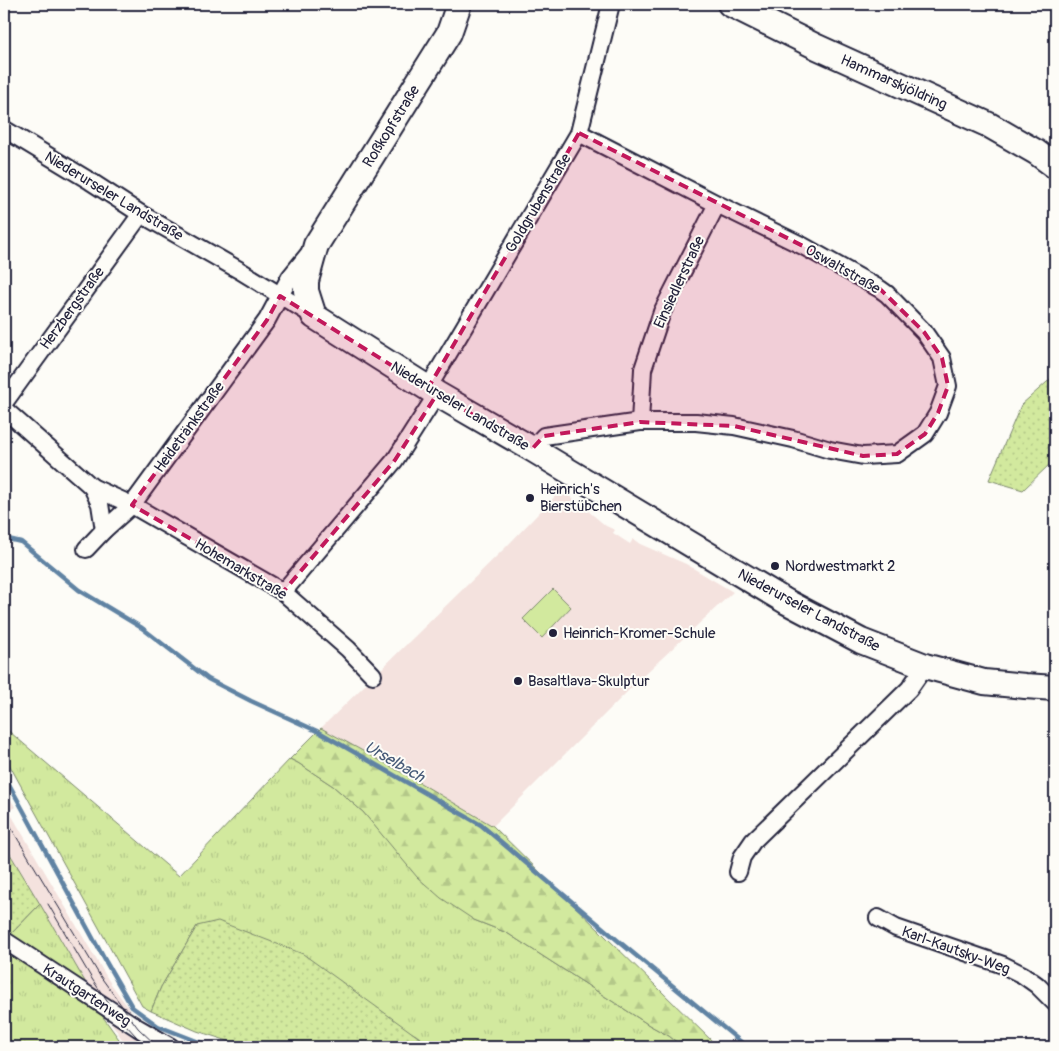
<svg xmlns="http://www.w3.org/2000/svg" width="1059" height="1051" font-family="Pangolin,sans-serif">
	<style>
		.built { fill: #f4e2de }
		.grass { fill: url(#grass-tufts); stroke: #7a866c }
		.forest { fill: url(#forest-firs); stroke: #7a866c }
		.park { fill: url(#park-dots); stroke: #7a866c }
		.pitch { fill: #d2e99e; stroke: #7a866c }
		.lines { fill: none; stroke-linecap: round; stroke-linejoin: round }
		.stream { stroke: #6083a3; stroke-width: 4.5 }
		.minor-casing { stroke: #22223b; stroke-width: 20 }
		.secondary-casing { stroke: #22223b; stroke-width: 28 }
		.minor { stroke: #fdfcf7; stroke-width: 16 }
		.secondary { stroke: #fdfcf7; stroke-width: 24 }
		.tram { stroke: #22223b; stroke-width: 1 }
		.marked { fill: #c2185b; fill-opacity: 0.2; stroke: #c2185b; stroke-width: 4; stroke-dasharray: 10 6; stroke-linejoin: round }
		.poi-dot { fill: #22223b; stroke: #fdfcf7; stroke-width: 2 }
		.labels { text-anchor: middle; stroke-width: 4; stroke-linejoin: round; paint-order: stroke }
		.street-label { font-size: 15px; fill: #22223b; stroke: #fdfcf7 }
		.poi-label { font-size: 15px; fill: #22223b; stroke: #fdfcf7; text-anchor: start }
		.water-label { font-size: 16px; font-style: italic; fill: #465a78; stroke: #fdfcf7 }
	</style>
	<defs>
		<pattern id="grass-tufts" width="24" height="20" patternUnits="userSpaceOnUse" patternTransform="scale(1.25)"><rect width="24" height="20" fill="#d2e99e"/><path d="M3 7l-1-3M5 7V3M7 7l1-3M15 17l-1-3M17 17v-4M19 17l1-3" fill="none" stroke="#b4c889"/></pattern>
		<pattern id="forest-firs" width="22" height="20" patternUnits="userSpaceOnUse" patternTransform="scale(1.25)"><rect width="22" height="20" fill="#d2e99e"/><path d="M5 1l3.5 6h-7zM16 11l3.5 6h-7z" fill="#b4c889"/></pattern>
		<pattern id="park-dots" width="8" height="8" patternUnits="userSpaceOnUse" patternTransform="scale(1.25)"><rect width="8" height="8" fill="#d2e99e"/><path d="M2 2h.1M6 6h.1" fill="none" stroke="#b4c889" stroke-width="1.8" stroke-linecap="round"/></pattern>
	</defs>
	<rect width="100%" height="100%" fill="#fdfcf7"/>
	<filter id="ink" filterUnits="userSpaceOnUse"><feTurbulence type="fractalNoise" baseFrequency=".02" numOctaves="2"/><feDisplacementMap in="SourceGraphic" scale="10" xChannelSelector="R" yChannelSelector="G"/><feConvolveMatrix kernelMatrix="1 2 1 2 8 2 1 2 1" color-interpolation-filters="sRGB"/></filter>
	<g filter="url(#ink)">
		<!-- built -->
		<g class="built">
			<path d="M562,489L606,526L615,530L613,533L630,544L633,539L640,544L686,564L733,592L645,674L493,826L410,777L321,728L507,546Z"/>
			<path d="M4,787L15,807L9,811L109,981L141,1025L165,1047H129L125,1044L87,985L4,844Z"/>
		</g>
		<!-- grass -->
		<g class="grass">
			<path d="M4,727L179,876L290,759L298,763L333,786L363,812L389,842L474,920L507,933L649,1025L669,1036L683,1047H432L416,1035L197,926L161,987L151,1011L142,1006L4,755Z"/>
			<path d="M40,904L87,985L8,937Z"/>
			<path d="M4,946L98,1010L121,1042L129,1047H4Z"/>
		</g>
		<!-- forest -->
		<path class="forest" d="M321,728L410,777L493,826L715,1044L712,1047H683L669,1036L649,1025L507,933L474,920L441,898L417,877L363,812L333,786L298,763L290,759Z"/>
		<!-- park -->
		<g class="park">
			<path d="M1055,375V447L1051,463L1023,490L989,480L1021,405Z"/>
			<path d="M4,844L40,904L8,937L4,934Z"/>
			<path d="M218,921L303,954L432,1047H247L197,1031L151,1011L161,987L197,926Z"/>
		</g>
		<!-- pitch -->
		<path class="pitch" d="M553,589L571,607L542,638L523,619Z"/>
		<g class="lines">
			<!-- stream -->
			<g class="stream">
				<path d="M4,538L21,542L79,590L142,628L208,679L251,701L319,732L481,825L622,944L747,1047"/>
				<path d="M4,775L106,962L132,1007L158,1026L212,1047"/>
			</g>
			<defs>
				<g id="minor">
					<path d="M4,129L90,181L141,214L239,270L314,316"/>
					<path d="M428,388L579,133L611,4"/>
					<path d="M4,403L141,214"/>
					<path d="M4,409L92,487L132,505L283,592L348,649L373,675"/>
					<path d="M640,422L643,369L662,312L717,204"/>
					<path d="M532,449L544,436L640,422H696L734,426L793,439L830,450L863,456L897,454L925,434L938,413L948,386L942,358L924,332L887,294L880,289L803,246L717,204L579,133"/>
					<path d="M92,487L100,504L104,530"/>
					<path d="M86,549L104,530L132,505L267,320L290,277L311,251"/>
					<path d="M283,592L395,460L437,394"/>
					<path d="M738,872L742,857L753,841L909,689L925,666"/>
					<path d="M878,918L896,928L1003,965L1023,975L1037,985L1055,1003"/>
					<path d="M4,940L138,1028L171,1047"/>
				</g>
				<g id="secondary">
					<path d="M459,4L449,33L316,245L306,281V291L314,316L437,394L532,449L787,602L861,641L925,666L984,682L1025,686L1055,688"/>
					<path d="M730,4L817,47L989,125L1036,152L1055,166"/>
				</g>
			</defs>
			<!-- minor casing -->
			<use href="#minor" class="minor-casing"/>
			<!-- secondary casing -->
			<use href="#secondary" class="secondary-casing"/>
			<!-- minor -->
			<use href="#minor" class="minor"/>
			<!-- secondary -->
			<use href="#secondary" class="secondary"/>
			<!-- tram -->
			<g class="tram">
				<path d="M4,816L100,976L138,1028L158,1047"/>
				<path d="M48,904L92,979L115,1013L146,1047"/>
			</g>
		</g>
	</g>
	<!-- marked area -->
	<path class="marked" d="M579,133L803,246L880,289L924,332L942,358L948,386L938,413L925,434L897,454L863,456L734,426L640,422L544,436L532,449L437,394L395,460L283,592L132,505L267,320L280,296L428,388Z"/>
	<!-- markers -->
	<g class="poi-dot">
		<circle cx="530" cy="498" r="5"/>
		<circle cx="775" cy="566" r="5"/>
		<circle cx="553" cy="633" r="5"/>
		<circle cx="518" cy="681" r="5"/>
	</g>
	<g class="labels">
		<!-- street labels -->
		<g class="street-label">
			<text transform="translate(894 82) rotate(24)" y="5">Hammarskjöldring</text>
			<text transform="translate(391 126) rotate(-58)" y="5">Roßkopfstraße</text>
			<text transform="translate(114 196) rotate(31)" y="5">Niederurseler Landstraße</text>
			<text transform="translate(538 203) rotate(-59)" y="5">Goldgrubenstraße</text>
			<text transform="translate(843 269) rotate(30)" y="5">Oswaltstraße</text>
			<text transform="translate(679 282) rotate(-65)" y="5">Einsiedlerstraße</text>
			<text transform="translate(72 308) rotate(-54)" y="5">Herzbergstraße</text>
			<text transform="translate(460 406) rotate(31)" y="5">Niederurseler Landstraße</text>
			<text transform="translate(189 427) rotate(-54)" y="5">Heidetränkstraße</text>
			<text transform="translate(241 569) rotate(31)" y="5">Hohemarkstraße</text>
			<text transform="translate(809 610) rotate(28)" y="5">Niederurseler Landstraße</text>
			<text transform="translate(956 950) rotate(20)" y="5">Karl-Kautsky-Weg</text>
			<text transform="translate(87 995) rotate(33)" y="5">Krautgartenweg</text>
		</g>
		<!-- poi labels -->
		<g class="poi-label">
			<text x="540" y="494">Heinrich's<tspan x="540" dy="17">Bierstübchen</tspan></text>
			<text x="785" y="571">Nordwestmarkt 2</text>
			<text x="563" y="638">Heinrich-Kromer-Schule</text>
			<text x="528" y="686">Basaltlava-Skulptur</text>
		</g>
		<!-- water labels -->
		<g class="water-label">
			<text transform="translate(395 761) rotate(30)" y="6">Urselbach</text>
		</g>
	</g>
	<!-- margin -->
	<rect width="1059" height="1051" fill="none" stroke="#fdfcf7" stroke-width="20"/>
	<rect x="10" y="10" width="1039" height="1031" fill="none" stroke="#22223b" stroke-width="2" filter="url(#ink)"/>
</svg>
